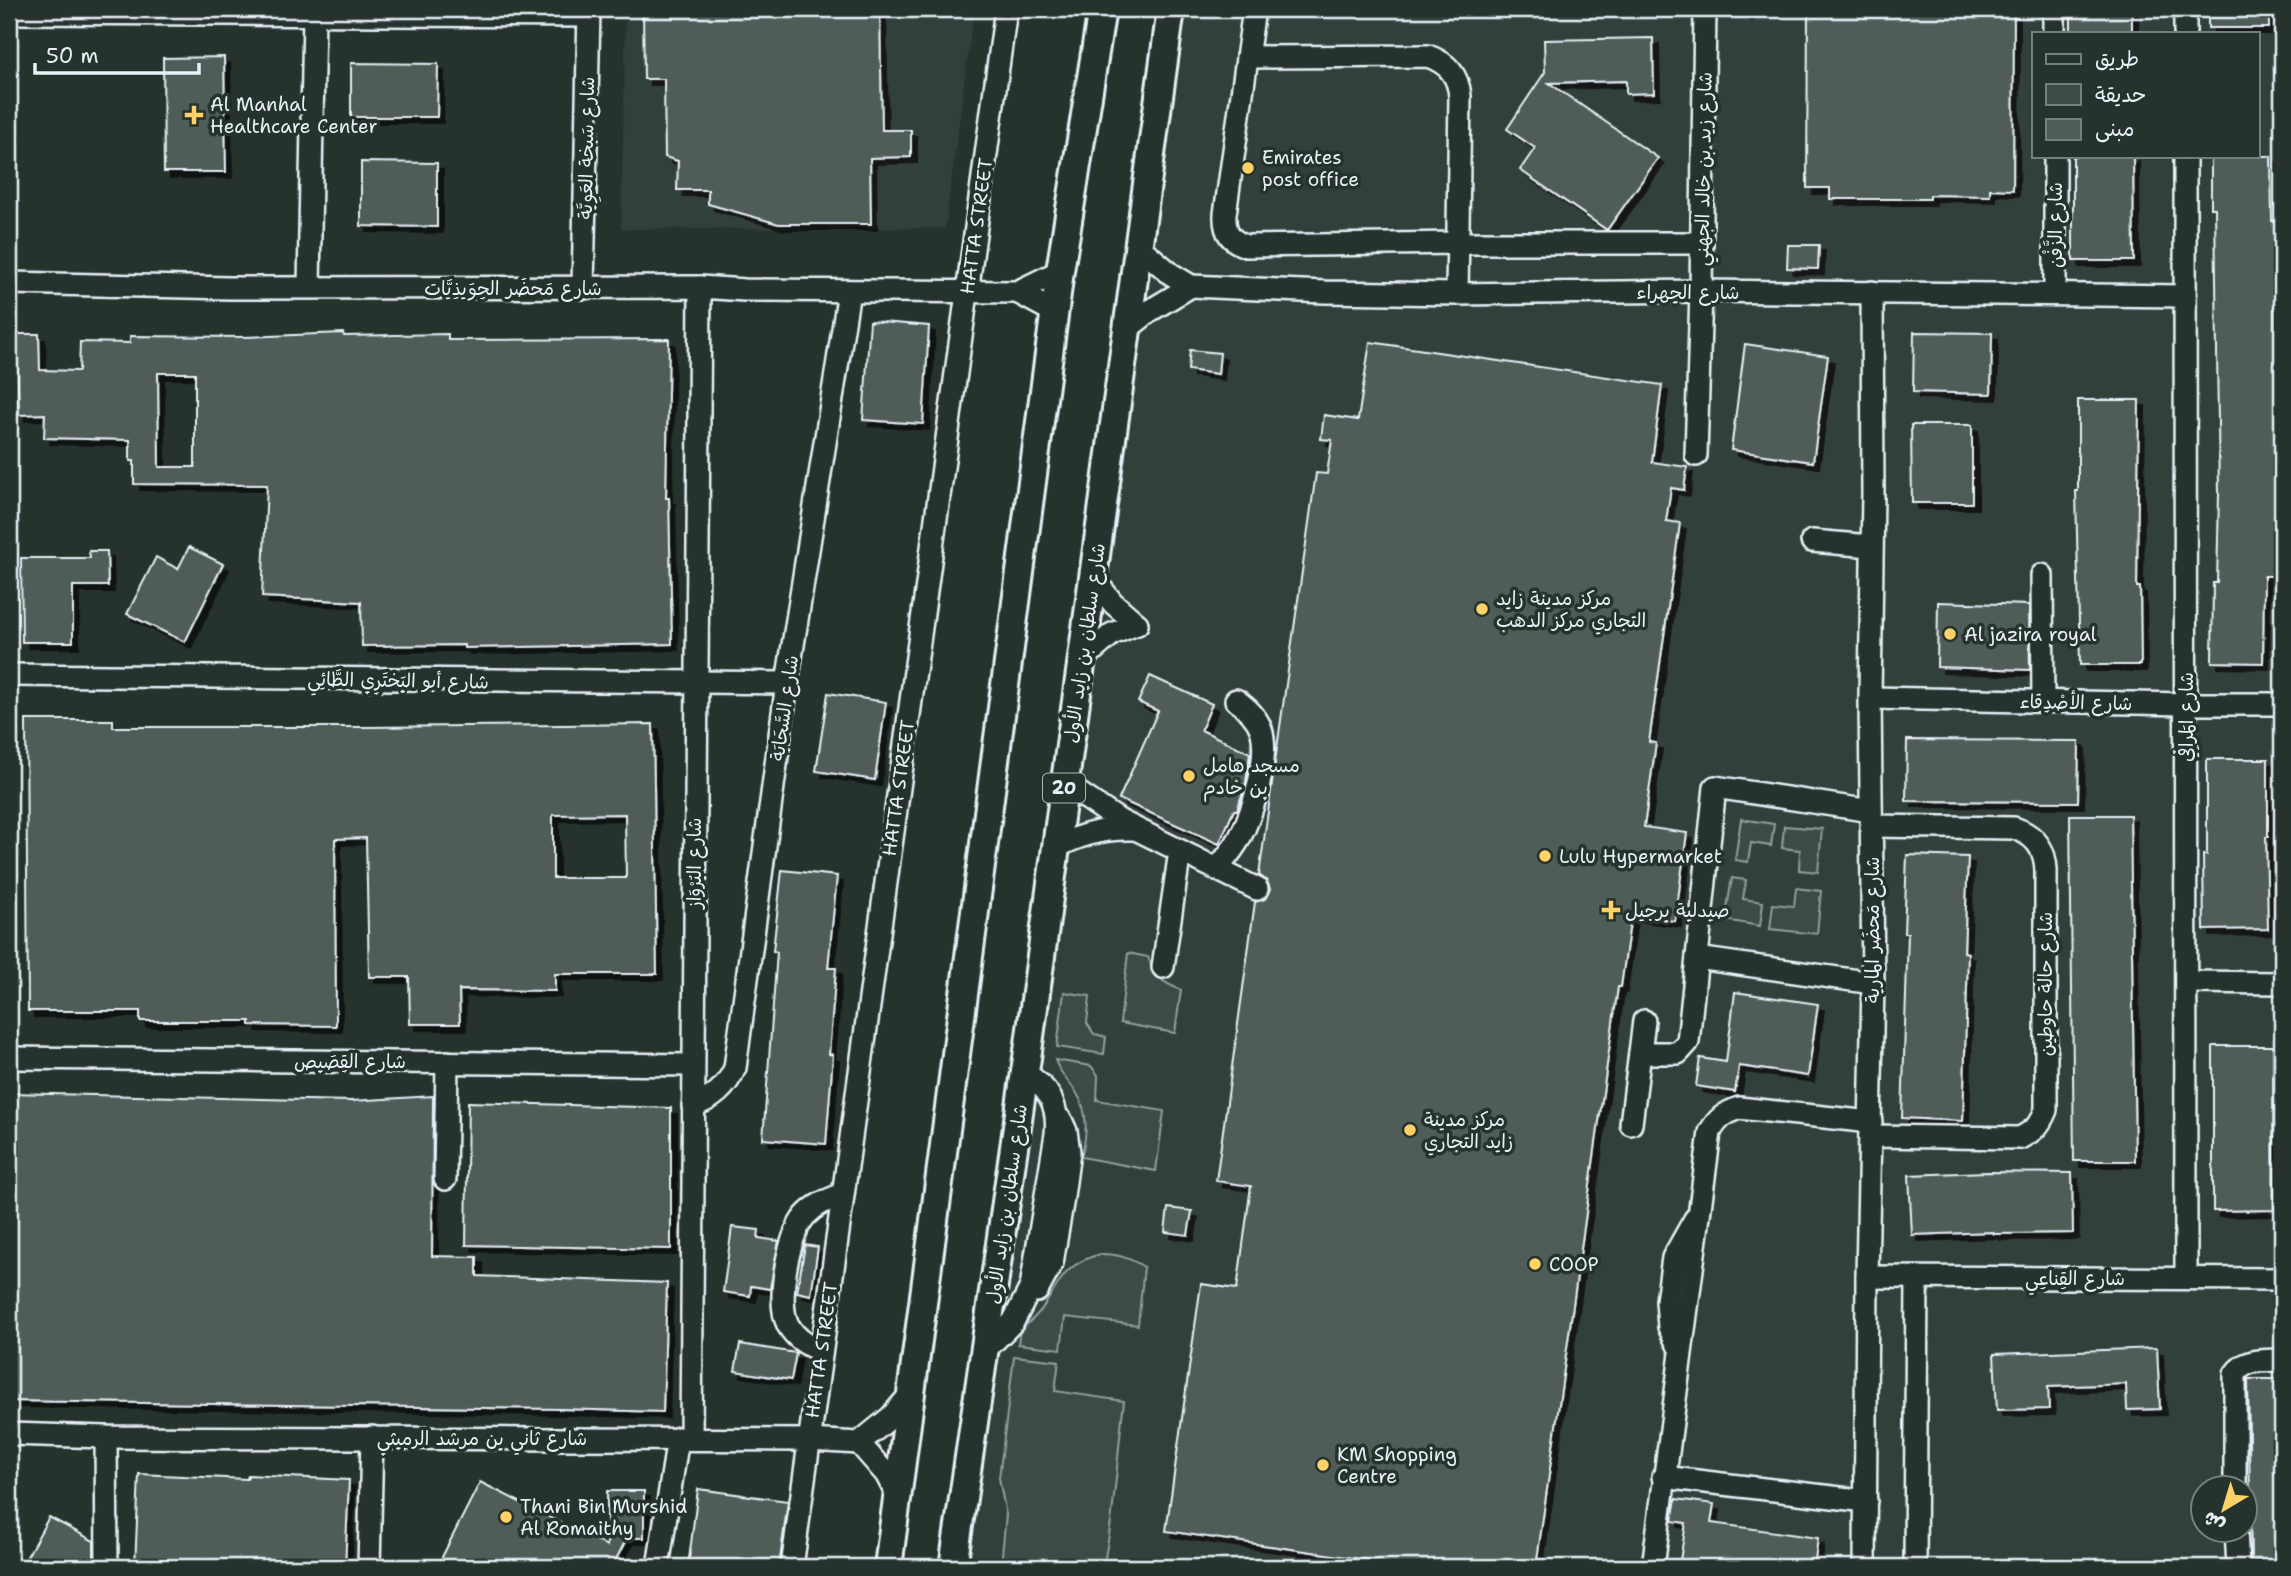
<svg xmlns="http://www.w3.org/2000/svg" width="2291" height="1576" font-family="'Shantell Sans','Playpen Sans Arabic',sans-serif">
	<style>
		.built { fill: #333f3a; fill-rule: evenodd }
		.green { fill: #3e4b47; stroke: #939ea0; stroke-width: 2 }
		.building { fill: #505c59; stroke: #e8f1f8; stroke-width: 2; fill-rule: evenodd; filter: url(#shadow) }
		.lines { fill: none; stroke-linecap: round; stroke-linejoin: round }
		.minor-casing { stroke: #e8f1f8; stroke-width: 26 }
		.major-casing { stroke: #e8f1f8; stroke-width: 32 }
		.minor { stroke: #26332d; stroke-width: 21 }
		.major { stroke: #26332d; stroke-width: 26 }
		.poi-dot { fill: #ffd166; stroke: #26332d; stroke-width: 2.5 }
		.labels { text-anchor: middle; stroke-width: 7; stroke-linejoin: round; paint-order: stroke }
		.shield { fill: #26332d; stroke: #aeb8bb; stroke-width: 2 }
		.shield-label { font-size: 18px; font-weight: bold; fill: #e8f1f8 }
		.poi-label { font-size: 19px; fill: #e8f1f8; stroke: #26332d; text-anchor: start }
		.street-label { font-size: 19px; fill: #e8f1f8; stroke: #26332d }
	</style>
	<defs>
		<filter id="shadow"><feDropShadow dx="6" dy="6" stdDeviation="0" flood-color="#0009"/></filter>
	</defs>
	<rect width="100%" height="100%" fill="#26332d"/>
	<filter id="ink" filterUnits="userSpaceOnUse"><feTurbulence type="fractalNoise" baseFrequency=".0143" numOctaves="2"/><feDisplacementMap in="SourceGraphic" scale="14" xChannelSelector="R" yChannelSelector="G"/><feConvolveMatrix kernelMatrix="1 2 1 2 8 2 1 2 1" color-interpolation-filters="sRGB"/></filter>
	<g filter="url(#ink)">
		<!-- built -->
		<g class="built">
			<path d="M626,9H974L945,228L621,229Z"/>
			<path d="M1184,9H2282V1567H965ZM2034,33H2258V156H2034ZM2204,1488H2246V1530H2204Z"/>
		</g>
		<!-- green -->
		<g class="green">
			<path d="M1741,819L1774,824L1771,846L1751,843L1748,862L1735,860Z"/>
			<path d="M1784,826L1822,829L1818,872L1799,870L1800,850L1782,848Z"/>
			<path d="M1732,878L1746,880L1743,899L1763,902L1760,926L1725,920Z"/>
			<path d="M1796,888L1821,891L1817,934L1770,929L1773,904L1794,906Z"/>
			<path d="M1128,953L1148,957C1155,977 1161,982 1181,990L1175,1033L1120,1023Z"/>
			<path d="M1064,992L1090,996L1087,1023L1094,1034L1106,1037L1104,1054L1057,1047Z"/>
			<path d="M1055,1060L1091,1066L1098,1075L1097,1100L1164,1111L1156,1171L1081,1157C1087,1137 1089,1111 1076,1092C1068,1080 1060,1074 1055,1060Z"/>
			<path d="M1101,1254C1118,1254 1130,1258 1144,1267L1138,1325L1065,1317L1061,1349L1018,1344L1020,1329C1061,1302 1049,1267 1101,1254Z"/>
			<path d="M1014,1356L1059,1361L1055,1391L1124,1401C1117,1456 1115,1513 1103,1567H1006L1001,1565L1006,1515L999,1478Z"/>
		</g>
		<!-- building -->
		<g class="building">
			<path d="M643,9H880L882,130H911V157L870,158L871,224H779L708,204V190H677L678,161L665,157L664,79H644Z"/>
			<path d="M1808,9H2014L2013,190L1990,189V196L1930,195V199H1830V188H1807Z"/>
			<rect x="2071" y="9" width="61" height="24"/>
			<rect x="2208" y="9" width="61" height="19"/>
			<path d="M1653,38L1654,93L1626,94V81L1549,83L1658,158L1607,230L1520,170L1535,148L1507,129L1545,72L1544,40Z"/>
			<path d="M224,57L226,172H164L163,58Z"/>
			<path d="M351,63L438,64L437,117H351Z"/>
			<path d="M2073,156H2133L2134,261H2073Z"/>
			<path d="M2211,156H2271L2272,221H2276L2275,299L2280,477L2277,576H2264L2263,663L2212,662L2213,583H2217L2219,494L2215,208H2211Z"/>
			<path d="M361,162L437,163V227L361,226Z"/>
			<path d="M1788,245H1819L1818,269L1787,268Z"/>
			<path d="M870,321L929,326L923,424L863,420Z"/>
			<path d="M1914,332L1992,333L1991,394L1913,392Z"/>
			<path d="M343,333L344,336L448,334V340L669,339L666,498H669L672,644L464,648V645L362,646L361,602L262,597L267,485L134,484V461H130V440L44,438L45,414L19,415L16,334H39L40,370L79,371L80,342L130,343V336L245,337ZM158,373H195V467H159Z"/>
			<path d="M1370,342L1662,385L1652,462L1687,467L1684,490L1671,488L1666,521L1680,523L1649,742L1656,743L1644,827L1687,833L1675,921L1631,915L1621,987H1618L1536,1567H1416L1166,1531L1201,1284L1237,1289L1251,1186L1216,1181L1255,902L1265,899L1270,889L1267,881L1259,875L1316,473L1327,474L1332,440L1321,439L1324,415L1358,420Z"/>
			<path d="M1745,344L1828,356L1813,462L1731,450Z"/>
			<path d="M1190,350L1220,353L1218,374L1188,370Z"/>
			<path d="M2078,400H2139L2137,587H2140L2141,665H2080L2076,491H2078Z"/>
			<path d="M1911,425H1972V503H1912Z"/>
			<path d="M189,547L223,564L185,642L127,614L156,557L178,569Z"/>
			<path d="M89,551H107L108,586H73V642H22L21,558H90Z"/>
			<path d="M1938,602L2029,605L2030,670L1937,667Z"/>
			<path d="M1150,676L1212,704L1201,730L1250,753L1246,782L1237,810H1234L1219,844L1119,799L1158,711L1138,702Z"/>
			<path d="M828,693L886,702L875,780L816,771Z"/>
			<path d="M26,720H113V727H366L653,724L657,974H555V991L459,990L460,1024H410L409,977H369L366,838L335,839L336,1026L250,1025V1021H140V1011H28ZM625,814L626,878H553V815Z"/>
			<path d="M1907,740L2079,741L2078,802L1906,801Z"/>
			<path d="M2207,759H2268V837H2266L2268,929L2204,930L2203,855H2207Z"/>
			<path d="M2070,815H2130L2135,1161H2074Z"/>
			<path d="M1907,855L1968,857L1964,952L1968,953L1963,1121L1902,1118L1908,933H1904Z"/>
			<path d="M782,870L837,876L828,968H836L829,1054L833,1055L826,1144L763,1139L777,952L773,951Z"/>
			<path d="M1735,992L1818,1004L1808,1076L1739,1066L1735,1092L1696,1086L1700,1058L1726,1062Z"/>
			<path d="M2213,1046H2273L2274,1210L2213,1211Z"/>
			<path d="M9,1093L351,1101L433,1096L432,1256L477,1257V1276L667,1283L663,1412L560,1409L9,1401Z"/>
			<path d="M468,1102L671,1108V1249L466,1245Z"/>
			<path d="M1987,1172L2072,1173L2073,1233L1994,1234L1993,1232L1912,1235L1909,1175Z"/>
			<path d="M1168,1208L1192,1211L1188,1235L1165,1232Z"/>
			<path d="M732,1227L759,1230L758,1238L779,1241L770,1289L751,1286L750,1296L723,1292Z"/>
			<path d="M805,1245L818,1247L811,1295L797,1292Z"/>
			<path d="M740,1344L796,1353L791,1380L735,1371Z"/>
			<path d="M2157,1348L2160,1409L2127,1410L2126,1384L2048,1387L2049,1409L1997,1410L1994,1354Z"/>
			<path d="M2248,1379H2282V1560L2251,1561Z"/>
			<path d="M139,1474L247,1479L248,1475L349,1480L345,1567H135Z"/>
			<path d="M480,1482L607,1546V1491H644V1538H627L612,1567H437Z"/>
			<path d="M698,1489L788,1501L779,1567H688Z"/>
			<path d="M1676,1499L1714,1504L1711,1523L1818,1538L1814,1567H1679L1686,1523L1672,1521Z"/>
			<path d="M49,1517L94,1541V1567H34L24,1562Z"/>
		</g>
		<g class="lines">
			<defs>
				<g id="minor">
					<path d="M1254,9L1225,214C1224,231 1230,241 1246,246L1459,243H1702"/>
					<path d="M2054,9V33"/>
					<path d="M2185,9V33"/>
					<path d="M9,13L589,16"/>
					<path d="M1247,57L1428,56C1448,63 1458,75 1460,96L1457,294"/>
					<path d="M2055,156V294"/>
					<path d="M2185,156L2186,1278"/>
					<path d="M1138,246L1171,274L1191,286L1325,292L1457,294L1701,291L2185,296"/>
					<path d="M9,283L230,288L700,287L745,290L1017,292L1060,271"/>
					<path d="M309,287L314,14"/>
					<path d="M583,288L589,9"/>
					<path d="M1017,292L1054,312"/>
					<path d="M1127,329L1151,310L1191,286"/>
					<path d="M1696,455L1701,291L1705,9"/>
					<path d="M1812,541L1871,546"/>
					<path d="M2042,575L2043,701"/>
					<path d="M1093,578L1113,603L1137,624"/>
					<path d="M1082,660L1112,634L1137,624"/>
					<path d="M9,675L787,683"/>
					<path d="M1870,698L2186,704H2282"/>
					<path d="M1064,783L1120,821L1257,889"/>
					<path d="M1055,848C1080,834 1105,828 1133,829"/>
					<path d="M1217,869C1225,859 1233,850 1239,839C1253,813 1270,757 1261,729C1256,716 1247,708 1236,700"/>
					<path d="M1697,958L1873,983"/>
					<path d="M1163,967L1180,851"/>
					<path d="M2187,982L2282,983"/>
					<path d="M1640,1053H1678L1688,1042L1715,787L1871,811"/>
					<path d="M9,1058L692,1065"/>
					<path d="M693,1106C713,1099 726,1088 735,1068L787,683L849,291"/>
					<path d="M1631,1124L1644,1021"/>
					<path d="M1870,1136L2020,1138C2034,1131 2040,1125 2046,1110V870C2045,848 2035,835 2014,828L1871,826"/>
					<path d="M445,1179L447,1062"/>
					<path d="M1867,1277L2282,1279"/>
					<path d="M1037,1291L1052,1263L1062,1204L1069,1152L1066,1131L1061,1120"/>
					<path d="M986,1349L1013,1322L1031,1287L1056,1134C1059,1105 1049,1087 1024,1073"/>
					<path d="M1680,1349L1669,1327L1667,1301L1673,1258L1695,1219"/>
					<path d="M821,1351C807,1345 796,1339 788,1325C776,1302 788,1235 805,1216C815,1205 827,1200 841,1195"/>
					<path d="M9,1434L106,1437L809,1440L859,1443L886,1474L897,1495"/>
					<path d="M106,1437L107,1567"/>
					<path d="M691,1439L700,287"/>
					<path d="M859,1443L891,1417L909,1396"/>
					<path d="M1663,1477L1866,1501"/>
					<path d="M2235,1488V1374C2245,1358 2265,1361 2282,1360"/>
					<path d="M2236,1530L2238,1567"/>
					<path d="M369,1567L372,1437"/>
					<path d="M658,1567L678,1438"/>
					<path d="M792,1567L1006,9"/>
					<path d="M1653,1567L1710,1132C1717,1119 1725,1113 1739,1108L1871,1122"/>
					<path d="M1865,1567L1867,1277L1873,983L1870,698L1873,494L1872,292"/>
					<path d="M1915,1567L1917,1278"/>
				</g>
				<g id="major">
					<path d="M888,1567L1060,271L1102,9"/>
					<path d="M953,1567L1028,1051L1171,9"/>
				</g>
			</defs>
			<!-- minor casing -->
			<use href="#minor" class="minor-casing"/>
			<!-- major casing -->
			<use href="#major" class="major-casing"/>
			<!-- minor -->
			<use href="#minor" class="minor"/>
			<!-- major -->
			<use href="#major" class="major"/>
		</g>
	</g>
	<!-- markers -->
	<g class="poi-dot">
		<path d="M190.5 104.5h7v7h7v7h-7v7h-7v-7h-7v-7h7z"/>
		<circle cx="1248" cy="168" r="7"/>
		<circle cx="1482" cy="609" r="7"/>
		<circle cx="1950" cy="634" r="7"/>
		<circle cx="1189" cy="776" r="7"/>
		<circle cx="1545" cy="856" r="7"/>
		<path d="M1607.5 899.5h7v7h7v7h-7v7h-7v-7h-7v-7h7z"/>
		<circle cx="1410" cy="1130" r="7"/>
		<circle cx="1535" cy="1264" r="7"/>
		<circle cx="1323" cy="1465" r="7"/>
		<circle cx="506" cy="1517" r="7"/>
	</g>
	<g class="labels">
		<!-- shield labels -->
		<rect class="shield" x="1043" y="773.5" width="42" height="29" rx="5"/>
		<g class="shield-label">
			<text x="1064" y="794">20</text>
		</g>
		<!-- poi labels -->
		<g class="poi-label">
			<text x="210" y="111">Al Manhal<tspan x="210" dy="22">Healthcare Center</tspan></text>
			<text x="1262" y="164">Emirates<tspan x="1262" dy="22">post office</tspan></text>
			<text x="1496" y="605">مركز مدينة زايد<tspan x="1496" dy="22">التجاري مركز الدهب</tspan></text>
			<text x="1964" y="641">Al jazira royal</text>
			<text x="1203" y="772">مسجد هامل<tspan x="1203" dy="22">بن خادم</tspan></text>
			<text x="1559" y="863">Lulu Hypermarket</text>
			<text x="1625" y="917">صيدلية برجيل</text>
			<text x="1424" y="1126">مركز مدينة<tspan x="1424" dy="22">زايد التجاري</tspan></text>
			<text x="1549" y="1271">COOP</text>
			<text x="1337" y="1461">KM Shopping<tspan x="1337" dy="22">Centre</tspan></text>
			<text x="520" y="1513">Thani Bin Murshid<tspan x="520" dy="22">Al Romaithy</tspan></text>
		</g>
		<!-- street labels -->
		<g class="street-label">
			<text transform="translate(586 148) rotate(-89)" y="7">شارع سَبخة العَوِيَّة</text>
			<text transform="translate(1703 169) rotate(-89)" y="7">شارع زيد بن خالد الجهني</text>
			<text transform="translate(2055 225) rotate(-90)" y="7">شارع الزَّفْن</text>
			<text transform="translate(976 226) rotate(-82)" y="7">HATTA STREET</text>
			<text x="513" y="295">شارع مَحضَر الحِوَيذِيَّات</text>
			<text x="1688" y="299">شارع الجهراء</text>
			<text transform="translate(1084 643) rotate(-82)" y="7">شارع سلطان بن زايد الأول</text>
			<text transform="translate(398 680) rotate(1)" y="7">شارع أبو البَختَرِي الطَّائِي</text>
			<text transform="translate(2076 702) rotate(1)" y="7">شارع الأصْدِقاء</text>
			<text transform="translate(784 708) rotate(-82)" y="7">شارع السَّحَابَة</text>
			<text transform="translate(2186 717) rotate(-90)" y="7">شارع المَرافِي</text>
			<text transform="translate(898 788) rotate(-82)" y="7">HATTA STREET</text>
			<text transform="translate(694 863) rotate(-90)" y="7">شارع البُرْوَاز</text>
			<text transform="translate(1872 930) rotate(-90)" y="7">شارع مَحضَر المارية</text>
			<text transform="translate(2045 984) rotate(-90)" y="7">شارع حالة حاوطين</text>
			<text x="350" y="1068">شارع القِصَيص</text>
			<text transform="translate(1006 1204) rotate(-82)" y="7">شارع سلطان بن زايد الأول</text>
			<text x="2075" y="1285">شارع القِناعِي</text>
			<text transform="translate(821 1350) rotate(-82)" y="7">HATTA STREET</text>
			<text x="482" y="1445">شارع ثاني بن مرشد الرميثي</text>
		</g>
	</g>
	<!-- margin -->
	<rect width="2291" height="1576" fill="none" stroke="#26332d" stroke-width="35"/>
	<rect x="18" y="18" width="2256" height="1541" fill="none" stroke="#e8f1f8" stroke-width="2.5" filter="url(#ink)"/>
	<!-- legend -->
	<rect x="2032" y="32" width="228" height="126" fill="#26332d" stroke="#747f7e" stroke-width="2"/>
	<rect x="2046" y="54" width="35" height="10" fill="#26332d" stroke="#747f7e" stroke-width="2"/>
	<text x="2095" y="66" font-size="21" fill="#e8f1f8">طريق</text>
	<rect x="2046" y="84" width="35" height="21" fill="#3e4b47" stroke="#747f7e" stroke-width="2"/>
	<text x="2095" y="102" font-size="21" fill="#e8f1f8">حديقة</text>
	<rect x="2046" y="119" width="35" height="21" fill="#505c59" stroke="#747f7e" stroke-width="2"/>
	<text x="2095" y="136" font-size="21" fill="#e8f1f8">مبنى</text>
	<!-- north arrow -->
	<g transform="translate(2224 1509) rotate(218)"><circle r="33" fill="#26332d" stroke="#747f7e" stroke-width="2"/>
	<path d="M0-5L12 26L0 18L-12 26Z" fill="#ffd166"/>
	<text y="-10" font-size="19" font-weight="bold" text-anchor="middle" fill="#e8f1f8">ش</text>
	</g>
	<!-- scale -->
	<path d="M35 63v10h164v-10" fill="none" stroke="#e8f1f8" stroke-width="3.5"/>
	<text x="46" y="63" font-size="21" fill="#e8f1f8" stroke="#26332d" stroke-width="5" paint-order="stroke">50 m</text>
</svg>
